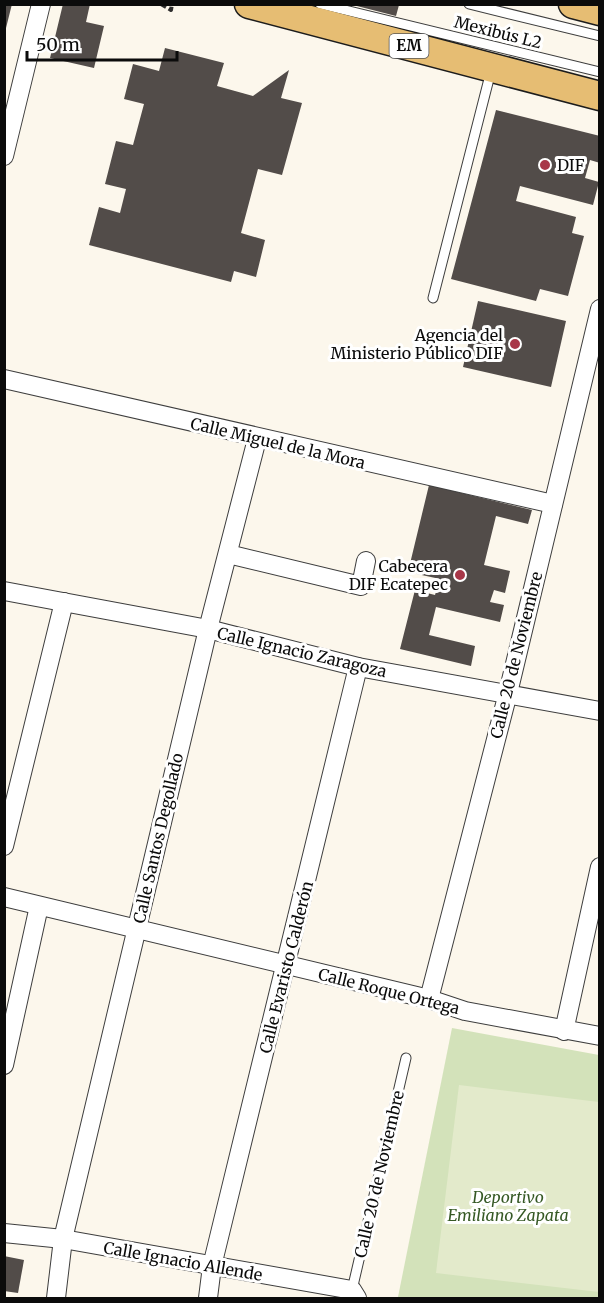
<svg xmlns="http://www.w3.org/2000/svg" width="604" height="1303" font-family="Merriweather,serif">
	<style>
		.green { fill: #d3e2ba }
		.pitch { fill: #e3eacb }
		.building { fill: #524c49 }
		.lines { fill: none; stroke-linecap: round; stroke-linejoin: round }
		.lane-casing { stroke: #3e3e3e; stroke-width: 11 }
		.street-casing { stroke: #3e3e3e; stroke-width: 20 }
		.primary-casing { stroke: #1c1c1c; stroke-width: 31 }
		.path { stroke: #2d2d2d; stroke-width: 4; stroke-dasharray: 6 3; stroke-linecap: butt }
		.lane { stroke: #fff; stroke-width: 9 }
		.street { stroke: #fff; stroke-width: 18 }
		.primary { stroke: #e6bd73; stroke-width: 28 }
		.poi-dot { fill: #a83748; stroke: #fff; stroke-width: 2 }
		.labels { text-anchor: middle; stroke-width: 6; stroke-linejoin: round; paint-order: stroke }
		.shield { fill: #fff; stroke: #545454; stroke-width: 1.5 }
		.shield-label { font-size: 15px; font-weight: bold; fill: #0b0b0b }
		.street-label { font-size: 16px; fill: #0b0b0b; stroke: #fff }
		.poi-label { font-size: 16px; fill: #0b0b0b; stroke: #fff; text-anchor: end }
		.park-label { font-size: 16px; font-style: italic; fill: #365925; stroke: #fff }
	</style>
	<rect width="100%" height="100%" fill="#fcf7ec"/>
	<!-- green -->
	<path class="green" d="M452,1028L599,1055V1298L398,1297Z"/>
	<!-- pitch -->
	<path class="pitch" d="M459,1085L599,1102V1292L436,1273Z"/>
	<!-- building -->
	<g class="building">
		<path d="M4,4H12L5,32H4Z"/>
		<path d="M63,4H90L86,22L104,26L94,68L50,58Z"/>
		<path d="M353,5H399L396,16Z"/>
		<path d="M165,48L224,63L217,86L253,96L289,70L281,98L302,103L282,175L258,169L241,233L265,240L256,277L234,271L231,282L89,245L99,207L120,213L126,189L105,184L116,141L133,145L144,104L124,99L133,64L159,71Z"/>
		<path d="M496,110L600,136V163L590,160L585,178L599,182L593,205L520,186L516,201L576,217L572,233L584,236L568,296L540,289L536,301L451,279Z"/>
		<path d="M478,301L566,321L551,387L463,367Z"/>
		<path d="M429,485L532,510L528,524L496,516L484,565L510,571L505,593L494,590L490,602L504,605L500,622L436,607L429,635L475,646L471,666L400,649L415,590L435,595L440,579L408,572Z"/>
		<path d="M4,1256L24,1260L18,1293L4,1291Z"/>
	</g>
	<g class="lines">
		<defs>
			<g id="lane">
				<path d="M320,4L600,72"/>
				<path d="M469,4L600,36"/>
				<path d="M433,298L491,71"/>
				<path d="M352,1290L406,1058"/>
			</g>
			<g id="street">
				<path d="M4,156L41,4"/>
				<path d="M4,379L553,504"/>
				<path d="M228,554L361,586L366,561"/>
				<path d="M4,591L208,629L358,667L600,711"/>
				<path d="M4,846L64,602"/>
				<path d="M4,897L429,999L465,1011L600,1036"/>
				<path d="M429,999L508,693L600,309"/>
				<path d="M564,1031L600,867"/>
				<path d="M4,1065L39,906"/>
				<path d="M4,1233L63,1239L352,1290L357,1298"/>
				<path d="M56,1298L63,1239L208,629L257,439"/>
				<path d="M208,1298L212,1266L358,667"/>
			</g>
			<g id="primary">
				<path d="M249,4L600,96"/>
				<path d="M573,4L600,11"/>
			</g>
		</defs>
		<!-- lane casing -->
		<use href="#lane" class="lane-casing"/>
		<!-- street casing -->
		<use href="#street" class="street-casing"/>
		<!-- primary casing -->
		<use href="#primary" class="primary-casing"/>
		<!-- path -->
		<path class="path" d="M161,4L171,10L172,4"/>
		<!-- lane -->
		<use href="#lane" class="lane"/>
		<!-- street -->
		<use href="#street" class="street"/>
		<!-- primary -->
		<use href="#primary" class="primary"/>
	</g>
	<!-- markers -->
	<g class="poi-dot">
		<circle cx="545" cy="165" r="6"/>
		<circle cx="515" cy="344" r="6"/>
		<circle cx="460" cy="575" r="6"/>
	</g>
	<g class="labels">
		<!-- shield labels -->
		<rect class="shield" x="389.5" y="34" width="39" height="24" rx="4.5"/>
		<g class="shield-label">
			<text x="409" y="51">EM</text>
		</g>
		<!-- street labels -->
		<g class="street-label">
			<text transform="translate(498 32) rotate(14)" y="6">Mexibús L2</text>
			<text transform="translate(278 443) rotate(13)" y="6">Calle Miguel de la Mora</text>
			<text transform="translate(302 652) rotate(13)" y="6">Calle Ignacio Zaragoza</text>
			<text transform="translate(516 655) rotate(-76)" y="6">Calle 20 de Noviembre</text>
			<text transform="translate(158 838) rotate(-77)" y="6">Calle Santos Degollado</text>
			<text transform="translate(286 967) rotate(-76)" y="6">Calle Evaristo Calderón</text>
			<text transform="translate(389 991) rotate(14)" y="6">Calle Roque Ortega</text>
			<text transform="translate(379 1174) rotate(-77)" y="6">Calle 20 de Noviembre</text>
			<text transform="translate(183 1261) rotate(10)" y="6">Calle Ignacio Allende</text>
		</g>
		<!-- poi labels -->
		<g class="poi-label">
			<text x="557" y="171" text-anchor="start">DIF</text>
			<text x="503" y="341">Agencia del<tspan x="503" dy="18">Ministerio Público DIF</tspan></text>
			<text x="448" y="572">Cabecera<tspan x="448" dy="18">DIF Ecatepec</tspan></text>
		</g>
		<!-- park labels -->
		<g class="park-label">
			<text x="508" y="1203">Deportivo<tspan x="508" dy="18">Emiliano Zapata</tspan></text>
		</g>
	</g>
	<!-- border -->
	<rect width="604" height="1303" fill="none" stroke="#0b0b0b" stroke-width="12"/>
	<!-- scale -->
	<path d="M27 51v9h150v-9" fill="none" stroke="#0b0b0b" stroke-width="3"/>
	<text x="36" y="51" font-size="18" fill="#0b0b0b" stroke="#ffffff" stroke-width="4.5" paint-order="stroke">50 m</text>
</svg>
